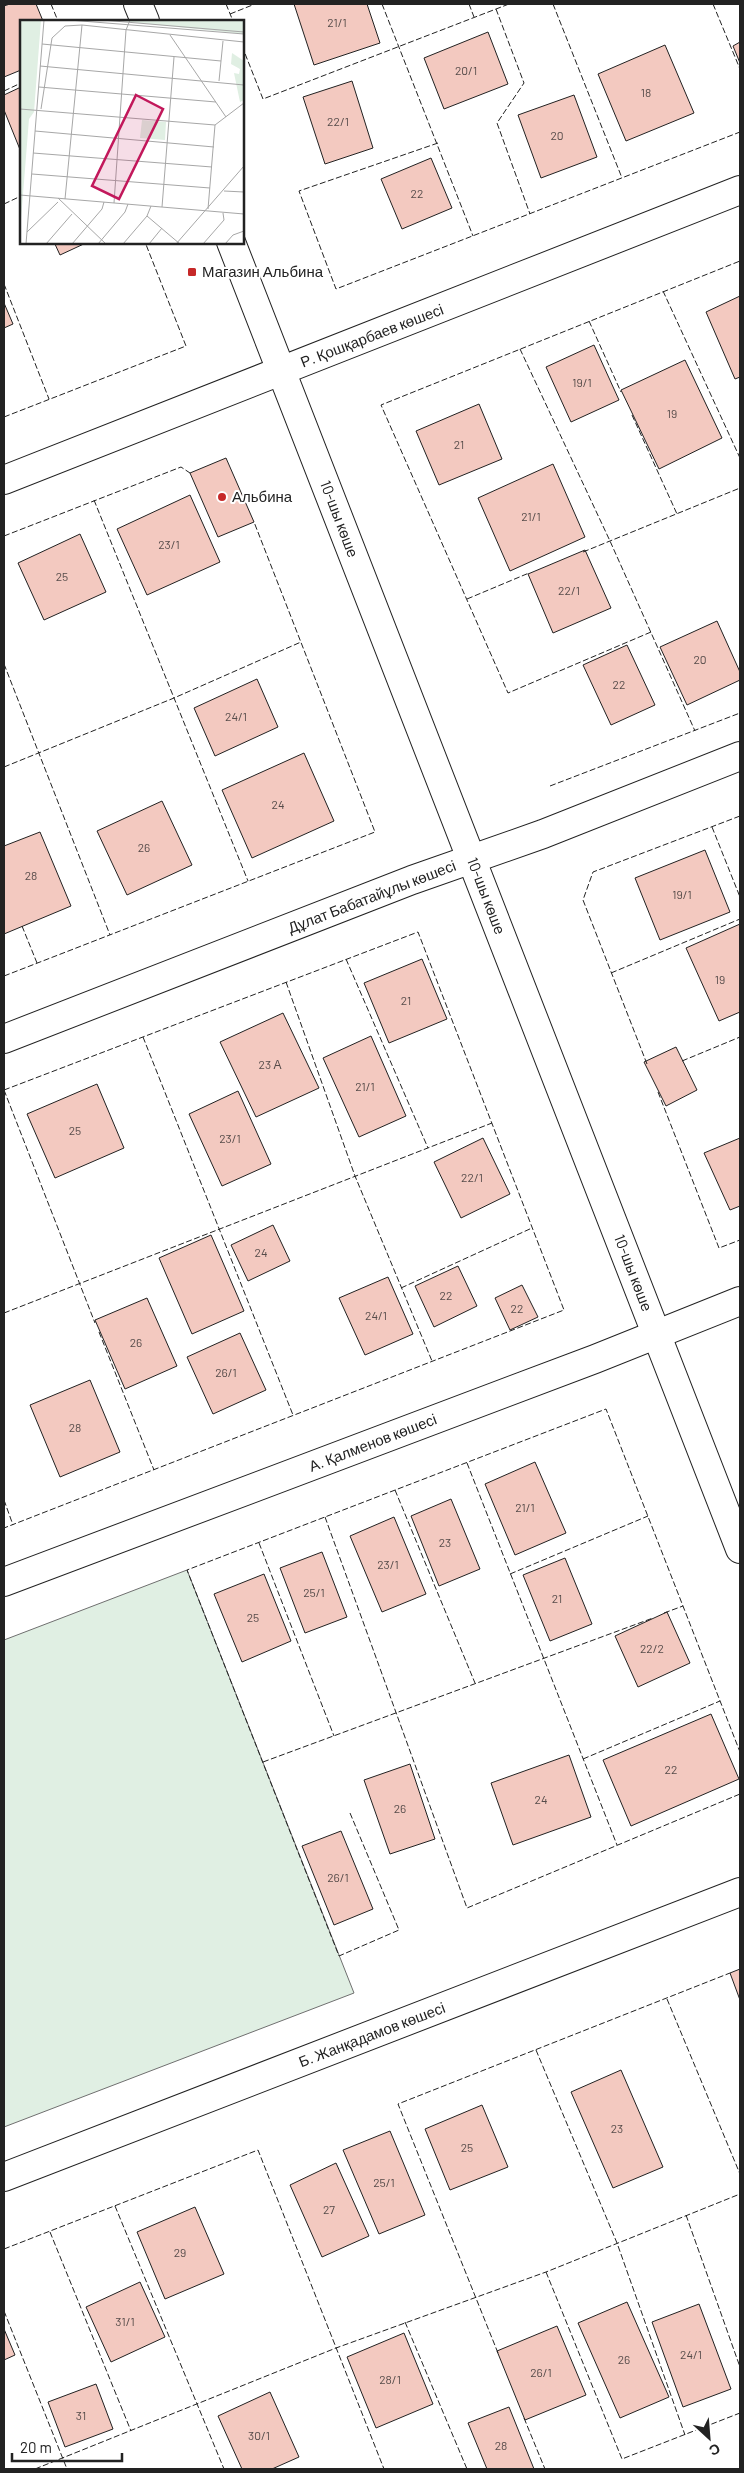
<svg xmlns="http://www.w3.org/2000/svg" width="744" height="2473" font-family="Barlow,sans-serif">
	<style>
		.green { fill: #e0efe3; stroke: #6f6f6f }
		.building { fill: #f3c9c0; stroke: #222 }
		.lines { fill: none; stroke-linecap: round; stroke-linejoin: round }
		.minor-casing { stroke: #222; stroke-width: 30 }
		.tertiary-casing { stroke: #222; stroke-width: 30 }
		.minor { stroke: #fff; stroke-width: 28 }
		.tertiary { stroke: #fff; stroke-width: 28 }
		.fence { stroke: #222; stroke-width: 1; stroke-dasharray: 6 2.5; stroke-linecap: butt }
		.poi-dot { fill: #c62828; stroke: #fff; stroke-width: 2 }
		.labels { text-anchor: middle; stroke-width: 4; stroke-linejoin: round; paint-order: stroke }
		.number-label { font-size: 12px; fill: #564c4a }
		.poi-label { font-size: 15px; fill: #222; stroke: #fff; text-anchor: start }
		.street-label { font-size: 15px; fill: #222; stroke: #fff }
		.inset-road { fill: none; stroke: #a7a7a7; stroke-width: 1 }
		.view { fill: #c2185b; fill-opacity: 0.15; stroke: #c2185b; stroke-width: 2.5 }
		.inset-edge { fill: none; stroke: #222; stroke-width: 2.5 }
	</style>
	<rect width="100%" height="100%" fill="#fff"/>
	<!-- green -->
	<path class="green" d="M187,1570L354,1993L4,2127V1640Z"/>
	<!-- building -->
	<g class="building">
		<path d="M10,4H36L43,21H21V70L4,77V6Z"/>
		<path d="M294,4H367L380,43L314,65Z"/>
		<path d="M488,32L508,84L444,109L424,58Z"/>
		<path d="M740,42V63L733,46Z"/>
		<path d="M665,45L694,113L626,141L598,74Z"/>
		<path d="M352,81L373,148L325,164L303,97Z"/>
		<path d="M21,87V152L4,110V95Z"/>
		<path d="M574,95L597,157L541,178L518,115Z"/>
		<path d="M431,158L452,208L402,229L381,179Z"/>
		<path d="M54,242H88L60,255Z"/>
		<path d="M740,296V377L735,379L706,312Z"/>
		<path d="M4,303L13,324L4,328Z"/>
		<path d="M594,345L619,400L571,422L546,367Z"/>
		<path d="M685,360L722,438L659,469L621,390Z"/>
		<path d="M479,404L502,459L439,485L416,431Z"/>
		<path d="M226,458L254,522L218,537L190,473Z"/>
		<path d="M553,464L585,537L510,571L478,498Z"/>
		<path d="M190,495L220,562L147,595L117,529Z"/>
		<path d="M80,534L106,592L44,620L18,563Z"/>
		<path d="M585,550L611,608L553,633L528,574Z"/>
		<path d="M717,621L740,672V680L687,705L660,647Z"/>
		<path d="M627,645L655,705L611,725L583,665Z"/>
		<path d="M257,679L278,727L215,756L194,708Z"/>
		<path d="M304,753L334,821L252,858L222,790Z"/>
		<path d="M162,801L192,865L127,895L97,831Z"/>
		<path d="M40,832L71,906L4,934V846Z"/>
		<path d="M705,850L730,912L660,940L635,878Z"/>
		<path d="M740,924V1012L719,1021L686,948Z"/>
		<path d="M422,959L447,1019L389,1043L364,983Z"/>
		<path d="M283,1013L319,1088L256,1117L220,1042Z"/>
		<path d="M371,1036L406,1116L359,1137L323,1058Z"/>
		<path d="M676,1047L697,1090L666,1106L644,1062Z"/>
		<path d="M97,1084L124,1148L55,1178L27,1114Z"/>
		<path d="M238,1091L271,1164L222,1186L189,1114Z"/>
		<path d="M483,1138L510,1194L461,1218L434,1162Z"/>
		<path d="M740,1138V1206L730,1210L704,1153Z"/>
		<path d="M273,1225L290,1261L248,1281L231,1245Z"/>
		<path d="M211,1235L244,1311L192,1334L159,1258Z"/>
		<path d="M458,1266L477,1306L434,1327L415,1286Z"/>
		<path d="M388,1277L413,1334L365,1355L339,1298Z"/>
		<path d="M522,1285L538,1317L510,1330L495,1298Z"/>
		<path d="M147,1298L177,1366L125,1389L95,1320Z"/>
		<path d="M240,1333L266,1390L213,1414L187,1357Z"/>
		<path d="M90,1380L120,1452L60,1477L30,1405Z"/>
		<path d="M535,1462L566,1533L515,1555L485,1484Z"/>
		<path d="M451,1499L480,1569L439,1586L411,1516Z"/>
		<path d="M394,1517L426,1594L382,1612L350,1536Z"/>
		<path d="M322,1552L347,1617L305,1633L280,1568Z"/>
		<path d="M565,1558L592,1624L550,1641L523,1575Z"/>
		<path d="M264,1574L291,1641L242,1662L214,1594Z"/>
		<path d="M667,1612L690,1663L638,1687L615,1636Z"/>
		<path d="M711,1714L739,1779L631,1826L603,1760Z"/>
		<path d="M569,1755L591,1817L513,1845L491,1783Z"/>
		<path d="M410,1764L435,1839L390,1854L364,1780Z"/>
		<path d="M341,1831L373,1909L334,1925L302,1846Z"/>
		<path d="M740,1969V2000L730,1973Z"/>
		<path d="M621,2070L663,2167L613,2188L571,2092Z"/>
		<path d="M482,2105L508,2167L450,2190L425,2129Z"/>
		<path d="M390,2131L425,2215L379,2234L343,2150Z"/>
		<path d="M336,2163L369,2236L322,2257L290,2185Z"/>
		<path d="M195,2207L224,2274L165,2299L137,2232Z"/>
		<path d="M140,2282L165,2337L111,2362L86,2307Z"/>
		<path d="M627,2302L669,2397L620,2418L578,2323Z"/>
		<path d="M699,2304L731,2389L683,2407L652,2322Z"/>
		<path d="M557,2326L586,2395L525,2420L497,2351Z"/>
		<path d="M4,2329L15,2355L4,2360Z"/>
		<path d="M404,2333L433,2404L376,2428L347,2357Z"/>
		<path d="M96,2384L113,2429L65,2447L48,2402Z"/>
		<path d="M270,2392L299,2457L272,2469H242L218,2416Z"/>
		<path d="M509,2407L534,2469H487L468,2423Z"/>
	</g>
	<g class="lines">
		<defs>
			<g id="minor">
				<path d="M4,480L740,190"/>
				<path d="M4,1039L412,880L543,834L740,756"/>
				<path d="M4,1582L595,1359L740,1301"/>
				<path d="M4,2177L740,1892"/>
			</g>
			<g id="tertiary">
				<path d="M138,4L145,21"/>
				<path d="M231,242L740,1549"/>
			</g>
		</defs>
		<!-- minor casing -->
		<use href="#minor" class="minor-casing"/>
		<!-- tertiary casing -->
		<use href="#tertiary" class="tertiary-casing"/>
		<!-- minor -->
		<use href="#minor" class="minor"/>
		<!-- tertiary -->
		<use href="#tertiary" class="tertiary"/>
		<!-- fence -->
		<g class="fence">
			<path d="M51,4L58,21"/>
			<path d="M226,4L233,21"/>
			<path d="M382,4L473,236"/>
			<path d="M469,4L474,17"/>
			<path d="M553,4L622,178"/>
			<path d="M713,4L740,69"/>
			<path d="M496,9L524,83L497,123L530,214"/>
			<path d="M230,14L255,4"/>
			<path d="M242,46L263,99L509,4"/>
			<path d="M4,91L21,83"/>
			<path d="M438,143L299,191L336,289L740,132"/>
			<path d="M4,204L21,196"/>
			<path d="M4,284L49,399"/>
			<path d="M663,291L740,458"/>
			<path d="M589,321L621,392"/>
			<path d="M520,349L610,541L695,731"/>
			<path d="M632,415L677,514"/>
			<path d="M4,417L186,346L145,242"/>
			<path d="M94,500L248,881"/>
			<path d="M4,536L181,467L190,473"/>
			<path d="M583,552L740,488"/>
			<path d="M467,599L529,573"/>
			<path d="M651,632L508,693L381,405L740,261"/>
			<path d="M4,664L110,935"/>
			<path d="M4,767L174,698L301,642"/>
			<path d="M550,786L740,713"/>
			<path d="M712,827L740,897"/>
			<path d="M22,926L37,963"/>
			<path d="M346,959L428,1148"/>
			<path d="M611,973L740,919"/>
			<path d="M4,976L375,832L254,522"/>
			<path d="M286,982L355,1176L432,1361"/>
			<path d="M143,1037L293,1415"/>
			<path d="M682,1061L740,1037"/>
			<path d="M647,1064L583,900L593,872L740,816"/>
			<path d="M4,1090L418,932L564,1310L4,1528"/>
			<path d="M4,1090L95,1323"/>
			<path d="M658,1092L719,1248L740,1240"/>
			<path d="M401,1288L532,1228"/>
			<path d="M4,1313L492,1123"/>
			<path d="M99,1332L154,1470"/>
			<path d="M467,1463L617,1845"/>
			<path d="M395,1490L475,1683"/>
			<path d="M4,1500L13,1525"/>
			<path d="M325,1517L467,1908L740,1794"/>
			<path d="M259,1543L334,1736"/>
			<path d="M510,1574L648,1516"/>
			<path d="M664,1613L683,1606"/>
			<path d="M583,1759L720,1701"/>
			<path d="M263,1762L653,1618"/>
			<path d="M350,1813L399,1930L339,1956L187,1570L606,1409L740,1752"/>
			<path d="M667,1999L740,2174"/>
			<path d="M536,2050L617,2243L685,2435"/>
			<path d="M115,2206L224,2469"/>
			<path d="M686,2215L740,2367"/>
			<path d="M50,2232L131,2431"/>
			<path d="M4,2249L258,2150L384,2469"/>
			<path d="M546,2272L622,2459L740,2413"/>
			<path d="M4,2311L67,2469"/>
			<path d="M405,2322L467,2469"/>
			<path d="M498,2353L398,2104L730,1973"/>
			<path d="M524,2418L545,2469"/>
			<path d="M35,2469L336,2348L546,2272L740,2194"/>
		</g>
	</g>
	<!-- markers -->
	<g class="poi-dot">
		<rect x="187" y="267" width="10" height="10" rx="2.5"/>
		<circle cx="222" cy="497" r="5"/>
	</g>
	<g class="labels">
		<!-- number labels -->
		<g class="number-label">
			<text x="337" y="27">21/1</text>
			<text x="466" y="75">20/1</text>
			<text x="646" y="97">18</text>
			<text x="338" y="126">22/1</text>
			<text x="557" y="140">20</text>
			<text x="417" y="198">22</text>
			<text x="582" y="387">19/1</text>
			<text x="672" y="418">19</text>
			<text x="459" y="449">21</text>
			<text x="531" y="521">21/1</text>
			<text x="169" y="549">23/1</text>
			<text x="62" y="581">25</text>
			<text x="569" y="595">22/1</text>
			<text x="700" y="664">20</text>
			<text x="619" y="689">22</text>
			<text x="236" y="721">24/1</text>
			<text x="278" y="809">24</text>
			<text x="144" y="852">26</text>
			<text x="31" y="880">28</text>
			<text x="682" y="899">19/1</text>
			<text x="720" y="984">19</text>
			<text x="406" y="1005">21</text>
			<text x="270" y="1069">23 А</text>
			<text x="365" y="1091">21/1</text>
			<text x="75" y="1135">25</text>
			<text x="230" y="1143">23/1</text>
			<text x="472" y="1182">22/1</text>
			<text x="261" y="1257">24</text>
			<text x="446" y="1300">22</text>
			<text x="517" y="1313">22</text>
			<text x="376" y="1320">24/1</text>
			<text x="136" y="1347">26</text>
			<text x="226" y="1377">26/1</text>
			<text x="75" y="1432">28</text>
			<text x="525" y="1512">21/1</text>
			<text x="445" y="1547">23</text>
			<text x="388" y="1569">23/1</text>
			<text x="314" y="1597">25/1</text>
			<text x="557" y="1603">21</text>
			<text x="253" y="1622">25</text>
			<text x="652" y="1653">22/2</text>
			<text x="671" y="1774">22</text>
			<text x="541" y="1804">24</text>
			<text x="400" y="1813">26</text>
			<text x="338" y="1882">26/1</text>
			<text x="617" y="2133">23</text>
			<text x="467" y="2152">25</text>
			<text x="384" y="2187">25/1</text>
			<text x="329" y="2214">27</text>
			<text x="180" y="2257">29</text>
			<text x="125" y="2326">31/1</text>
			<text x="691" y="2359">24/1</text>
			<text x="624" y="2364">26</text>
			<text x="541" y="2377">26/1</text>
			<text x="390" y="2384">28/1</text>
			<text x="81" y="2420">31</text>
			<text x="259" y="2440">30/1</text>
			<text x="501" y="2450">28</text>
		</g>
		<!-- poi labels -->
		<g class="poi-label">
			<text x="202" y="277">Магазин Альбина</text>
			<text x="232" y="502">Альбина</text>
		</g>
		<!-- street labels -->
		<g class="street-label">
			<text transform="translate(372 336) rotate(-21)" y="5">Р. Қошқарбаев көшесі</text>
			<text transform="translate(339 519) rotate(69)" y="5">10-шы көше</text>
			<text transform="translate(486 896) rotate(69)" y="5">10-шы көше</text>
			<text transform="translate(372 897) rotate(-21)" y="5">Дұлат Бабатайұлы көшесі</text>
			<text transform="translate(633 1273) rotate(69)" y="5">10-шы көше</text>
			<text transform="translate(373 1443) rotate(-21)" y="5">А. Қалменов көшесі</text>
			<text transform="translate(372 2035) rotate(-21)" y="5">Б. Жанқадамов көшесі</text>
		</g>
	</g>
	<!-- overview -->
	<g transform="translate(20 20)">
		<rect width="224" height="224" fill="#fff"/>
		<path d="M0,0H21L14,92L9,99L0,212ZM92,0H224V14ZM212,33L224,41V80L220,82L214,53L219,54L220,49L211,44ZM122,100L146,102L145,120L120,118Z" fill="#e0efe3"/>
		<path class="inset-road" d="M49,0L224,14M82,0L224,12M150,15L206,97M22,24L201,41M20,46L224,65M199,61L203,21M19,67L196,82M0,89L195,105M21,89L32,18L45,6L62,5L224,22M195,105L224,83M15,111L194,127M13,133L192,147M12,154L190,168M204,171L224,172M0,175L224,194M38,178L86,224M45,179L62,5M94,183L106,10L110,0M142,187L154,37M188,189L195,105M127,196L160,224M7,212L38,182M6,224L24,0M26,224L52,194M52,224L82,189L84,182M78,224L105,192L108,184M103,224L127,196L131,186M129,224L142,208M156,224L224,146M183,224L204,200L203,193M205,224L213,215L224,211"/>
		<path class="view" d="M116,75L143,89L99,179L72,166Z"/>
		<rect width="224" height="224" class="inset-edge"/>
	</g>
	<!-- border -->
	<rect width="744" height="2473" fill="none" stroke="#222222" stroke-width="10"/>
	<!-- north arrow -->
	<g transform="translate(709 2438) rotate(154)" stroke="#ffffff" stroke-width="4" paint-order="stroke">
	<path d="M0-4L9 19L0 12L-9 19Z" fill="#222222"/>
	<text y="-8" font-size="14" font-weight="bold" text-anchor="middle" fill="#222222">С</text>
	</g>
	<!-- scale -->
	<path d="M12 2453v8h110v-8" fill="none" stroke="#222222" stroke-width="2.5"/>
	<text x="20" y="2453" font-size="15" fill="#222222" stroke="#ffffff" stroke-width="4" paint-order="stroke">20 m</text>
</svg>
